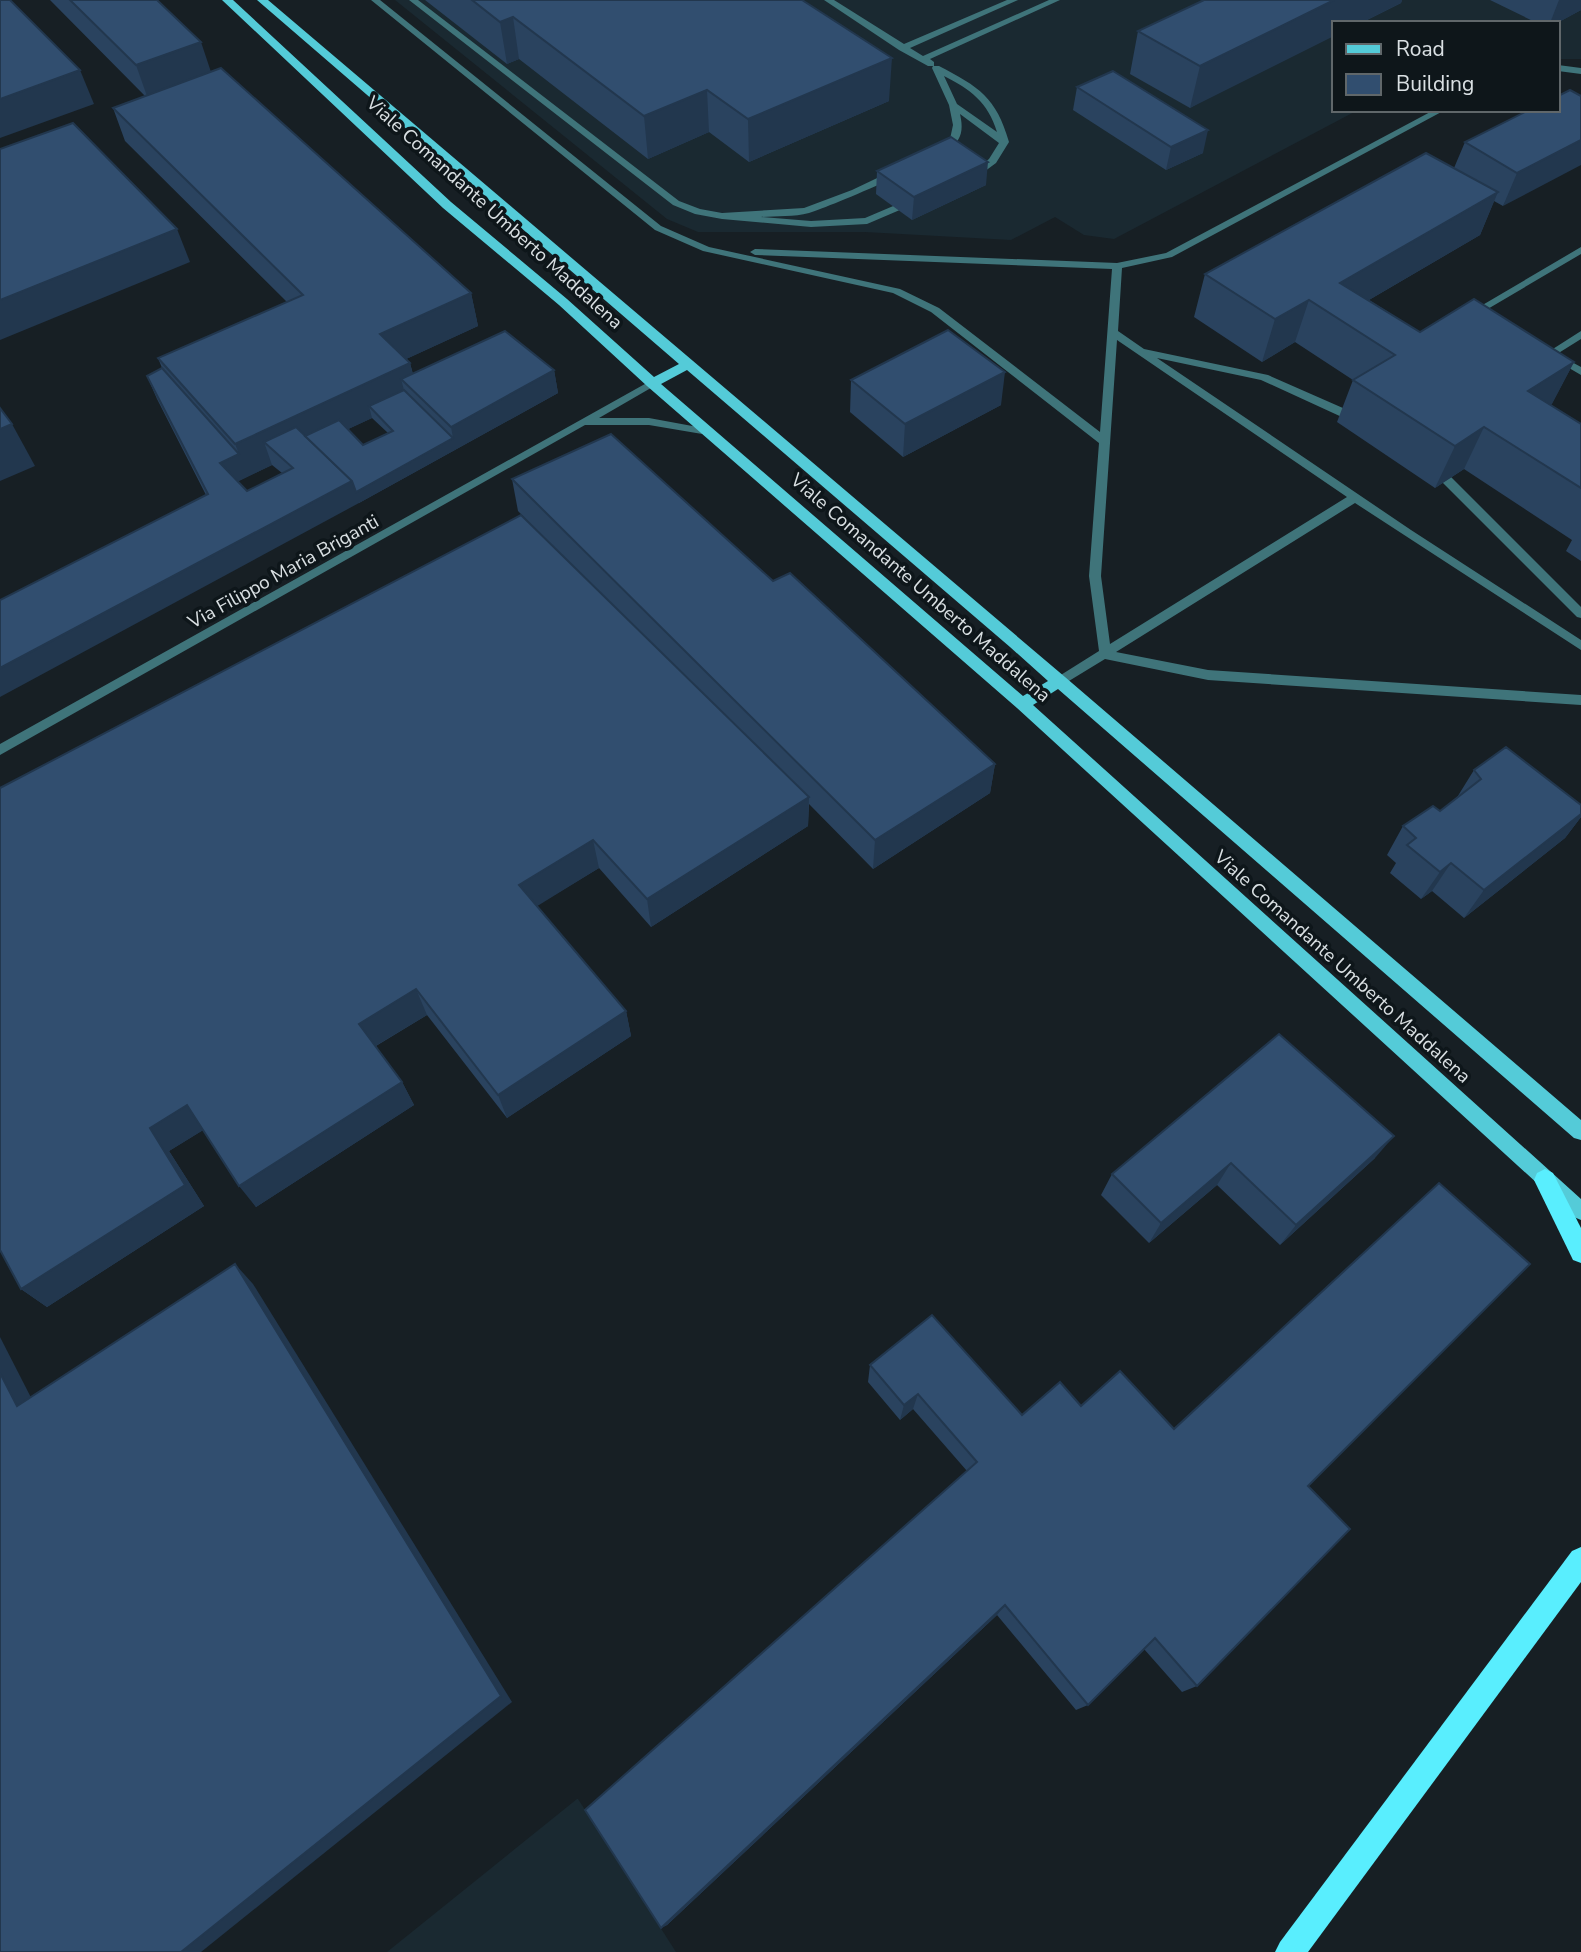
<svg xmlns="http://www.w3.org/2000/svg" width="1581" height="1952" font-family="'Nunito Sans',sans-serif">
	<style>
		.built { fill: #1a2931 }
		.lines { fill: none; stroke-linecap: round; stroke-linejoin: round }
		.lane { fill: #3f747a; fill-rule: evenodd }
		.street { fill: #3f747a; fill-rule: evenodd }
		.primary { fill: #54cbd8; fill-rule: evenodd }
		.highway { fill: #59eefe; fill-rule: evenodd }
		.wall { fill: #2a435f; fill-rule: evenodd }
		.shaded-wall { fill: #22374e }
		.building { fill: #314e6f; stroke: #22374e; stroke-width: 2 }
		.labels { text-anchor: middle; stroke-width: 7; stroke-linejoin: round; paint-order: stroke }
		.street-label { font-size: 19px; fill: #dae0e3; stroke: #0e161a }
	</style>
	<rect width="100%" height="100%" fill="#171f24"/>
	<!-- built -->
	<g class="built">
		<path d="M395,0H1581V59H1558V23H1334V110H1358L1114,239L1084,235L1055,217L1011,240L865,232H698L667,219Z"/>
		<path d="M578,1799L676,1952H387L577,1799Z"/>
	</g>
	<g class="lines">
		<!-- lane -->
		<g class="lane">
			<path d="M371,0H380L661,226L709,247L900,289L939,308L1100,432L1112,269L755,255L750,252L755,249L1117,263L1166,253L1434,110H1445L1172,257L1122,268L1118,331L1144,349L1268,375L1352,412V418H1344L1261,380L1157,358L1411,530L1581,640V650L1355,503L1116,652L1208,670L1581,695V705L1208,680L1105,659L1064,684H1056L1054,681L1056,678L1099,651L1089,576L1099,443L931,312L893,293L703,251L655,230ZM1117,340L1347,497L1110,644L1101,576Z"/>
			<path d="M409,0H418L679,201L700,209L722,213L804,208L852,190L934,151L950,139L953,125L949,105L932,68L933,66H928L899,50L824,0H834L904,44L1007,0H1018L910,48L923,56L1049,0H1060L930,59L934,62V66H939C979,87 996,97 1009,142L996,163L977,177L867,224L811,227L722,219L695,214L673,205ZM944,76C970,89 988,102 997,132L957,104ZM960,114L999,143L989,159L971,173L865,218L811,221L761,217C776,216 794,217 809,213C832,206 948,157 958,140C963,132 962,123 960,114Z"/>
			<path d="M1558,65L1581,68V74L1558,71Z"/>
			<path d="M1581,247V254L1486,310L1492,315L1491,317H1483L1474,310Z"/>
			<path d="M1581,331V339L1557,354L1581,367V375L1545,354Z"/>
			<path d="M1446,475L1450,476L1581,607V618L1577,617L1442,482L1440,479Z"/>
		</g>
		<!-- street -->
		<path class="street" d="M652,380L657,383L656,385L599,418H649L714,430V436L649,425H585L0,755V744Z"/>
		<!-- primary -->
		<path class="primary" d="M222,0H233L451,202L567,299L654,377L679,364L257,0H268L1065,677L1581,1120V1140L1574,1138L1058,689L1033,705L1581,1199V1220L1574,1217L1017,708L647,386L559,305L443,208ZM687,370L1010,647L1048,681L1023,696L661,384Z"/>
		<!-- highway -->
		<g class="highway">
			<path d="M1545,1169L1553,1173L1581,1228V1263L1573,1260L1534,1180L1537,1173Z"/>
			<path d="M1581,1547V1582L1308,1952H1275L1280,1942L1572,1551Z"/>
		</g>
	</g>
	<!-- wall -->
	<g class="wall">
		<path d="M50,0H157L211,72L471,293L478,326L406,359L410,363L413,374L554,370L558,393L359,503L206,495L157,399L147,376L162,368L158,358L287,302L125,141L113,108L145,96ZM372,418L388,433L363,445L348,429ZM272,465L282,473L247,491L238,481Z"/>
		<path d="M425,0H802L889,101L749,162L709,132L648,159L519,59L507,64Z"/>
		<path d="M1204,0H1402L1401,3L1361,23H1334L1190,108L1130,74L1138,31Z"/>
		<path d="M1490,0H1581V10L1557,23H1537Z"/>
		<path d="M1077,87L1203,153L1166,170L1073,110Z"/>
		<path d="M1558,110L1503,206L1494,201L1480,235L1369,300L1420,332L1574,362L1551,405L1581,424V561L1566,551L1572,540L1464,469L1435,488L1337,422L1353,380L1295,342L1262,362L1194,317L1205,274L1454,168L1465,142Z"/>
		<path d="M877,171L986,185L912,220L876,194Z"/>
		<path d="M851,380L1001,405L903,457L850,412Z"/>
		<path d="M512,479L773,581L995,764L990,793L873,869L809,804L808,826L651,927L599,868L536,906L626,1011L631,1036L507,1118L427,1015L376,1046L402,1082L414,1105L256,1207L203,1130L169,1151L204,1206L47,1307L21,1289L559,553L518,511Z"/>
		<path d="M1474,770L1581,805V817L1565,838L1464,918L1432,891L1421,899L1390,873L1396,863L1387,855L1403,826L1440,811L1456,799Z"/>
		<path d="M1279,1034L1375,1158L1280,1245L1217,1185L1149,1243L1101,1195L1112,1174Z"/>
		<path d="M870,1365L1022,1415L1081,1406L1174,1429L1308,1486L1197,1686L1182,1692L1144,1649L1088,1705L1076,1710L997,1615L667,1925L661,1928L967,1471L913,1409L900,1420L868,1382Z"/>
	</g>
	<!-- shaded-wall -->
	<g class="shaded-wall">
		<path d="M1334,0H1402L1401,3L1361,23H1334V36L1190,108L1200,66Z"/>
		<path d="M1559,0H1581V10L1557,23H1550Z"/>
		<path d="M513,17L519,59L507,64L500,22Z"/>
		<path d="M201,42L212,75L148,99L136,65Z"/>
		<path d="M892,58L889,101L749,162L748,119Z"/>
		<path d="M80,70L94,104L0,138V99Z"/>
		<path d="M707,90L709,132L648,159L644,116Z"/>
		<path d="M1208,130L1203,153L1166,170L1171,147Z"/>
		<path d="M1581,140V165L1503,206L1517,173Z"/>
		<path d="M988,162L986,185L912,220L914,197Z"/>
		<path d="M1498,192L1480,235L1338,318L1340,283Z"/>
		<path d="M177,229L190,262L0,340V300Z"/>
		<path d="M471,293L478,326L389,367L380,334Z"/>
		<path d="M1309,300L1295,342L1262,362L1275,319Z"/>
		<path d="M1574,362L1552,404L1507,433L1528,391Z"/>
		<path d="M410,363L418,396L401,379L407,401L369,406L372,418L310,447L264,442L272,465L229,486L220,463L239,454L235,444Z"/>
		<path d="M554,370L558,393L359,503L0,697V668L352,481L453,438L451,427Z"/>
		<path d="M1005,372L1001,405L903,457L905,424Z"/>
		<path d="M12,424L35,466L0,481V429Z"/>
		<path d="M1484,427L1464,469L1435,488L1455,446Z"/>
		<path d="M995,764L990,793L873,869L875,840Z"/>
		<path d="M809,797L808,826L651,927L647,899Z"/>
		<path d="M1581,814V817L1565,838L1464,918L1484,890Z"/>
		<path d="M593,840L599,868L526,913L519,885Z"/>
		<path d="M1451,863L1432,891L1421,899L1440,872Z"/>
		<path d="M416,989L427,1015L372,1048L359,1024Z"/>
		<path d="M626,1011L631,1036L507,1118L498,1095Z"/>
		<path d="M402,1082L414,1105L256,1207L239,1186Z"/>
		<path d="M187,1105L205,1129L169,1151L204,1206L47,1307L21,1289L150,1128Z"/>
		<path d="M1394,1136L1375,1158L1280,1245L1296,1225Z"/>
		<path d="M1231,1163L1217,1185L1149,1243L1161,1223Z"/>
		<path d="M235,1264L253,1284L512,1702L201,1952H181Z"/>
		<path d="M0,1337L43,1421L17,1406L0,1373Z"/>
		<path d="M918,1394L913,1409L900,1420L904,1405Z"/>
		<path d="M1005,1605L997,1615L667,1925L661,1928Z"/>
	</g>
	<!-- building -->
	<g class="building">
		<path d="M0,0H10L80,70L0,99Z"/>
		<path d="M70,0H157L201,42L136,65Z"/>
		<path d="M472,0H802L892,58L748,119L707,90L644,116L513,17L500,22Z"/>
		<path d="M1204,0H1334L1200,66L1138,31Z"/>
		<path d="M221,68L471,293L380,334L410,363L235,444L158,358L303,295L113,108Z"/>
		<path d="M1113,71L1208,130L1171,147L1077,87Z"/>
		<path d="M1570,90L1581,96V140L1517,173L1465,142L1529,110H1558V96Z"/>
		<path d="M73,123L177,229L0,300V149Z"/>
		<path d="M951,137L988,162L914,197L877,171Z"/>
		<path d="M1426,153L1498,192L1340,283L1420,332L1474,299L1574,362L1528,391L1581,424V488L1484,427L1455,446L1353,380L1395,355L1309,300L1275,319L1205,274Z"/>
		<path d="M948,330L1005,372L905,424L851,380Z"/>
		<path d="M505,331L554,370L451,427L401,379Z"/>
		<path d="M162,368L239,454L220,463L247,491L293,468L264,442L296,427L352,481L0,668V600L208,494L147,376Z"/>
		<path d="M404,390L453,438L356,492L352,481L305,436L339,420L363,445L393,431L369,406Z"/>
		<path d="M0,408L12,424L0,429Z"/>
		<path d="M611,434L773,581L790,573L995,764L875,840L512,479Z"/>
		<path d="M521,515L809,797L647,899L593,840L519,885L626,1011L498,1095L416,989L359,1024L402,1082L239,1186L187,1105L150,1128L185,1185L21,1289L0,1250V788Z"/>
		<path d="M1506,747L1581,805V814L1484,890L1451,863L1440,872L1407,845L1416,838L1403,826L1433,806L1440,811L1481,779L1474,770Z"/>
		<path d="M1279,1034L1394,1136L1296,1225L1231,1163L1161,1223L1112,1174Z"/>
		<path d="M1439,1183L1530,1264L1308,1486L1350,1529L1197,1686L1155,1638L1088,1705L1005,1605L661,1928L585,1810L977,1462L918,1394L904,1405L870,1365L932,1315L1022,1415L1060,1382L1081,1406L1120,1371L1174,1429Z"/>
		<path d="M235,1264L501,1696L181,1952H0V1373L17,1406Z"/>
	</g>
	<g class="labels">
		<!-- street labels -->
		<g class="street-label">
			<text transform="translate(495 212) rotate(42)" y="7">Viale Comandante Umberto Maddalena</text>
			<text transform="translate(283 571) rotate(-29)" y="7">Via Filippo Maria Briganti</text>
			<text transform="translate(921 587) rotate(41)" y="7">Viale Comandante Umberto Maddalena</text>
			<text transform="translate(1343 966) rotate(42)" y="7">Viale Comandante Umberto Maddalena</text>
		</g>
	</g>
	<!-- legend -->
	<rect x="1332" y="21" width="228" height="91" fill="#0e161a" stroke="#60676a" stroke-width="2"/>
	<rect x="1346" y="44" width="35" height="10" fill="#54cbd8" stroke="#60676a" stroke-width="2"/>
	<text x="1396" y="56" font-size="21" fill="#dae0e3">Road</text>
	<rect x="1346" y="74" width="35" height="21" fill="#314e6f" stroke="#60676a" stroke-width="2"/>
	<text x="1396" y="91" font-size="21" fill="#dae0e3">Building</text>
</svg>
